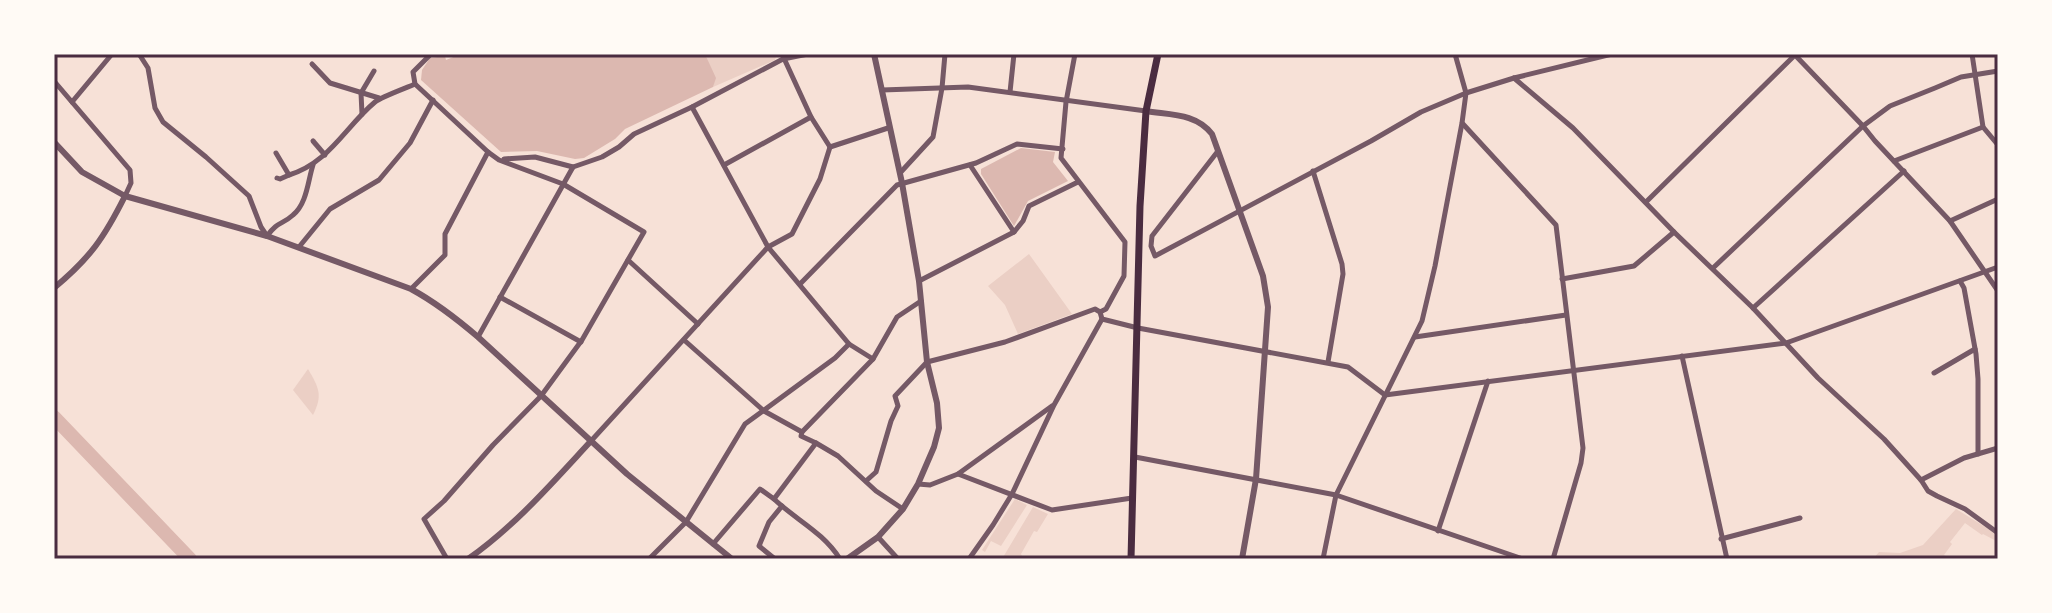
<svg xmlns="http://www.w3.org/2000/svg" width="2052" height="613" font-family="'DejaVu Sans',sans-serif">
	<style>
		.green { fill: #ebcfc5 }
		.water { fill: #dcb8b0 }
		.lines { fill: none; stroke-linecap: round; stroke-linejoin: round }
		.river { stroke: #dcb8b0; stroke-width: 14 }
		.minor { stroke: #755966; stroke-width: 5 }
		.tertiary { stroke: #755966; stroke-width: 6 }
		.secondary { stroke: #4a2c40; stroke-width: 7 }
		.neatline { fill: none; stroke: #4a2c40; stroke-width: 3 }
	</style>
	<rect width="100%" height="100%" fill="#f7e1d7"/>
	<!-- green -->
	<g class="green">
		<path d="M705,54H777L775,60L713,87L715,78Z"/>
		<path d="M1029,254L1072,314L1018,334L1005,305L988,286Z"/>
		<path d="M308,369C319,388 323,395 313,415L293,390Z"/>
		<path d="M1015,499L1027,505L1001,546L991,541L985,552L982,550Z"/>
		<path d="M1033,507L1048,514L1037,532L1034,531L1021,554L1023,558L1002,559Z"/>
		<path d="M1956,509L1995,533L1998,536V542L1983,534L1982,535L1965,523L1950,542L1952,544L1944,555L1949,559H1873L1879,552L1900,553L1923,545Z"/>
	</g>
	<!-- water -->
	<g class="water">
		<path d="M461,54H705L716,78L713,87L625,129L615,139L584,158L575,159L537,151L501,152L421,80L422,70L430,58L445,56L446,60Z"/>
		<path d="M1021,148L1055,152L1053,162L1068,181L1028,201L1014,226L981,174V169Z"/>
	</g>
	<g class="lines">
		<!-- river -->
		<path class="river" d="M54,417L190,559"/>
		<!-- minor -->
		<g class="minor">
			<path d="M139,54L148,68L155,108L163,122L206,157L249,196L261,227L267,236C278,221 282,225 293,215C307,204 308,180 313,165"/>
			<path d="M431,54L413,72L415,84L488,152L499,160L563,184L644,232L582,340L541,396L493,445L444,501L424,519L447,559"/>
			<path d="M782,54L811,117L830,147"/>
			<path d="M1075,54L1066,102L1061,158L1125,242L1124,276L1106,309L1100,312"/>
			<path d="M1794,54L1863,126L1875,141L1950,221L1998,291"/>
			<path d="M1972,54L1983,127L1998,145"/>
			<path d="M312,64L330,83L379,98"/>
			<path d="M1514,78L1573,128L1674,232L1753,308L1818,378L1884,439L1921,480L1928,491L1937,496L1965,509L1998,533"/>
			<path d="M54,81L130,170L131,183L125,196"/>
			<path d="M882,90L968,87L1146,111"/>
			<path d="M1010,92L1014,54"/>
			<path d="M72,102L112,54"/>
			<path d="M692,107L768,247L849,344L873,359"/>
			<path d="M362,114L361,93L374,71"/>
			<path d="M1463,124L1556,225L1583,448L1581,463L1553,559"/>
			<path d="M313,141L325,155"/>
			<path d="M830,147L888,128"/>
			<path d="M1218,151L1152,236L1151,246L1155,256L1371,141L1421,112L1466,93L1514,78L1612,54"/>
			<path d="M276,153L289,175C329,163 345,127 375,102C381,97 406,88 415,84"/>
			<path d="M504,159L535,157L573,167"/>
			<path d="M1894,161L1983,127"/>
			<path d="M724,165L811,117"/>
			<path d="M970,165L1014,232"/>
			<path d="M1313,171L1342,264L1343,274L1328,362"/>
			<path d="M900,173L933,137L942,88L945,54"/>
			<path d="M277,178L280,179L289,175"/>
			<path d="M1646,202L1795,55"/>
			<path d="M1950,221L1998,199"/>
			<path d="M299,247L330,209L379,180L410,143L433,100"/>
			<path d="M628,260L698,324"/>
			<path d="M1713,268L1863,126L1890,106L1935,88L1961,77L1998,71"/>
			<path d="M1562,279L1634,266L1674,232"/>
			<path d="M919,281L1014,232L1023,221L1029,206L1078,182"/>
			<path d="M1960,281L1964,288L1976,354L1978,379V454"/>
			<path d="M801,283L897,185L976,163L1017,144L1063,149"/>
			<path d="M411,289L445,255V234L488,152"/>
			<path d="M500,297L581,342"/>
			<path d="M1753,308L1904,171"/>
			<path d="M478,337L573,167L602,157L619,147L634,134L692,107L783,59L808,54"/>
			<path d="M1415,337L1566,315"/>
			<path d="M684,340L764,411L802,432"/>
			<path d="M1682,356L1727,559"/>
			<path d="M1934,373L1975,349"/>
			<path d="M591,441L768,247L792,234L820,179L830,147"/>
			<path d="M1135,457L1336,495L1523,559"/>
			<path d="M958,474L1052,510L1132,498"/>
			<path d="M1921,480L1964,458L1998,448"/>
			<path d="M866,481L876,472L891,421L898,406L895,396L927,362L1005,342L1095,309L1100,312L1102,319L1138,328L1348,367L1385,395L1786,343L1998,267"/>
			<path d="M918,484L930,485L958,474L1052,406"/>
			<path d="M774,499C796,520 823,532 840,559"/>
			<path d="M903,509L876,491L838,456L816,443L801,436L802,432L873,359L897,317L921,301"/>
			<path d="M1438,531L1488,381"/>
			<path d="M878,537L898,559"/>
			<path d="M1721,539L1800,518"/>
			<path d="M713,544L760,489L774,499L816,443"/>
			<path d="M649,559L686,522L745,424L835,358L849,344"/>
			<path d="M775,559L759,546L769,522L782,506"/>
			<path d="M969,559L993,525L1012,494L1054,405L1102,319"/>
			<path d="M1323,559L1336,495L1422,321L1435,266L1462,123L1466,93L1455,54"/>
		</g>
		<!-- tertiary -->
		<g class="tertiary">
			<path d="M1146,111C1170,115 1196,113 1212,134L1263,276L1268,307L1256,479L1242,559"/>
			<path d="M54,142L82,172L125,196L267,236L411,289C435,302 457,319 478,337L627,474L732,559"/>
			<path d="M54,288C90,258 104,238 125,196"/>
			<path d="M468,559C515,526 552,483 591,441"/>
			<path d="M847,559L878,537L903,509L918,484L934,447L939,428L937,403L927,362L919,281L902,183L874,54"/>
		</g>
		<!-- secondary -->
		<path class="secondary" d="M1131,559L1140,206L1146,111L1158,54"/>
	</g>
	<!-- border -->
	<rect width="2052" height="613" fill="none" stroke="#fffaf5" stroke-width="112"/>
	<rect x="56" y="56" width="1940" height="501" class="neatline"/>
</svg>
